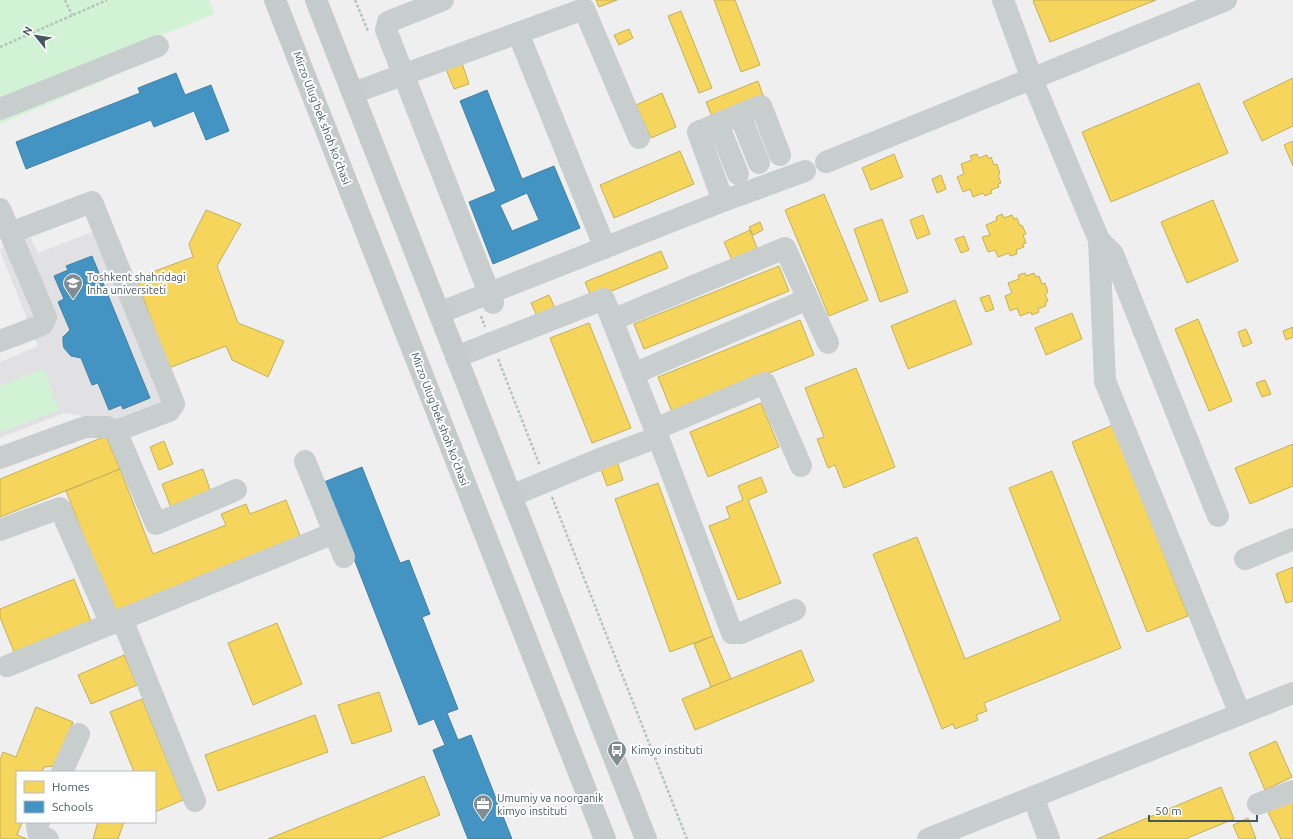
<svg xmlns="http://www.w3.org/2000/svg" width="1293" height="839" font-family="Ubuntu,sans-serif">
	<style>
		.education { fill: #e1e0e2 }
		.green { fill: #d1f2d5 }
		.homes { fill: #f6d55c; stroke: #c1b05d }
		.schools { fill: #4393c3; stroke: #4381a5; fill-rule: evenodd }
		.lines { fill: none; stroke-linecap: round; stroke-linejoin: round }
		.path { stroke: #b5c5bd; stroke-width: 2.5; stroke-dasharray: 3 2; stroke-linecap: butt }
		.minor { stroke: #c8cdce; stroke-width: 22 }
		.major { stroke: #c5cacd; stroke-width: 22 }
		.labels { text-anchor: middle; stroke-width: 4; stroke-linejoin: round; paint-order: stroke }
		.street-label { font-size: 11px; fill: #44585e; stroke: #fff }
		.poi-label { font-size: 11px; fill: #44585e; stroke: #fff; text-anchor: start }
	</style>
	<rect width="100%" height="100%" fill="#f0efef"/>
	<!-- education -->
	<path class="education" d="M100,229L165,405L122,422L64,413L0,438V362L38,346L0,251V249L30,236L38,253Z"/>
	<!-- green -->
	<g class="green">
		<path d="M0,0H209L214,14L98,61L105,80L0,124Z"/>
		<path d="M44,369L59,410L0,432V386Z"/>
	</g>
	<!-- homes -->
	<g class="homes">
		<path d="M596,0H617L599,7Z"/>
		<path d="M714,0H735L760,65L741,72Z"/>
		<path d="M1036,0H1156L1050,42L1033,1Z"/>
		<path d="M681,11L712,88L699,93L668,16Z"/>
		<path d="M629,29L633,38L619,45L614,35Z"/>
		<path d="M462,63L469,84L454,89L446,69Z"/>
		<path d="M1293,78V126L1262,141L1243,102Z"/>
		<path d="M758,81L764,98L713,119L706,102Z"/>
		<path d="M1199,83L1228,153L1111,202L1082,132Z"/>
		<path d="M662,93L676,127L651,138L636,105Z"/>
		<path d="M1293,141V166L1284,145Z"/>
		<path d="M680,151L694,184L614,218L600,185Z"/>
		<path d="M894,154L903,177L871,190L862,168Z"/>
		<path d="M977,154L979,158L987,155L989,159L991,157L994,165L997,164L1000,174L998,175L1001,183L998,184L999,187L991,190L992,193L985,196L983,193L973,197L970,189L963,192L957,177L964,174L961,164L972,160L970,156Z"/>
		<path d="M941,175L946,189L937,193L932,179Z"/>
		<path d="M824,194L868,300L829,316L785,210Z"/>
		<path d="M1213,200L1238,261L1187,283L1161,222Z"/>
		<path d="M206,210L241,224L217,266L238,323L284,341L268,377L232,360L226,346L169,368L136,278L193,257L189,244Z"/>
		<path d="M1002,214L1004,218L1012,215L1014,219L1017,218L1020,226L1022,225L1026,234L1023,235L1026,243L1023,244L1024,247L1016,250L1017,254L1010,256L1009,253L998,257L995,250L988,252L982,237L990,235L986,225L997,220L996,217Z"/>
		<path d="M923,215L930,234L917,239L910,220Z"/>
		<path d="M882,219L908,292L880,302L854,229Z"/>
		<path d="M760,222L763,230L753,235L749,227Z"/>
		<path d="M750,230L757,248L732,260L724,242Z"/>
		<path d="M964,236L969,250L961,253L955,239Z"/>
		<path d="M661,251L668,268L592,299L585,282Z"/>
		<path d="M779,266L789,291L644,349L634,324Z"/>
		<path d="M1025,273L1026,276L1034,273L1036,277L1039,276L1042,284L1045,283L1048,292L1045,294L1048,301L1045,303L1046,306L1038,309L1039,312L1032,315L1031,312L1020,316L1017,308L1010,311L1005,296L1012,293L1008,283L1019,279L1018,275Z"/>
		<path d="M549,295L555,308L537,316L531,303Z"/>
		<path d="M989,295L994,309L986,312L980,298Z"/>
		<path d="M955,300L972,344L908,369L891,326Z"/>
		<path d="M1072,313L1082,339L1046,355L1035,328Z"/>
		<path d="M1198,319L1232,401L1209,411L1175,329Z"/>
		<path d="M800,320L814,355L672,412L658,377Z"/>
		<path d="M589,323L631,428L592,443L550,338Z"/>
		<path d="M1293,327V337L1286,340L1283,331Z"/>
		<path d="M1246,329L1252,343L1243,347L1238,332Z"/>
		<path d="M856,368L895,467L844,488L835,465L828,468L817,439L824,437L805,388Z"/>
		<path d="M1265,380L1271,394L1262,397L1256,383Z"/>
		<path d="M761,403L779,447L708,477L690,432Z"/>
		<path d="M1113,425L1188,616L1147,632L1072,442Z"/>
		<path d="M106,436L120,469L0,517V479Z"/>
		<path d="M164,441L173,464L159,470L150,447Z"/>
		<path d="M1293,444V486L1250,504L1235,468Z"/>
		<path d="M616,458L623,480L607,486L599,464Z"/>
		<path d="M120,469L153,554L226,525L221,514L246,504L250,514L286,500L302,541L115,616L66,491Z"/>
		<path d="M203,469L211,493L171,508L162,484Z"/>
		<path d="M1052,471L1121,648L984,703L987,711L976,715L978,720L955,729L953,724L942,729L873,554L917,537L965,659L1061,620L1009,488Z"/>
		<path d="M761,477L767,492L748,500L781,583L738,600L709,526L730,518L726,507L743,500L738,486Z"/>
		<path d="M658,483L713,636L670,652L615,499Z"/>
		<path d="M1293,567V601L1286,603L1276,574Z"/>
		<path d="M74,579L91,621L14,652L0,617V609Z"/>
		<path d="M277,623L302,684L253,705L228,643Z"/>
		<path d="M713,636L731,679L711,687L694,644Z"/>
		<path d="M801,650L814,681L695,730L682,699Z"/>
		<path d="M124,655L137,685L91,704L78,675Z"/>
		<path d="M379,692L392,731L352,744L338,705Z"/>
		<path d="M142,699L183,800L155,812V772H134L110,712Z"/>
		<path d="M36,707L73,722L56,766L44,767L42,772H17V822H22L17,835L27,839H0V760L3,752L16,757Z"/>
		<path d="M315,715L328,752L218,791L205,755Z"/>
		<path d="M1276,741L1292,777L1265,790L1249,753Z"/>
		<path d="M424,776L440,815L379,839H268Z"/>
		<path d="M1221,787L1234,819L1185,839H1097Z"/>
		<path d="M1293,797V839H1281L1267,810Z"/>
		<path d="M1248,818L1256,839H1239L1233,825Z"/>
		<path d="M98,822H124L118,839H93Z"/>
	</g>
	<!-- schools -->
	<g class="schools">
		<path d="M176,73L185,95L211,85L229,131L206,140L194,111L154,127L151,120L26,169L16,142L140,93L138,88Z"/>
		<path d="M487,90L522,179L554,166L580,228L493,264L469,202L496,191L460,101ZM527,193L539,220L512,231L500,205Z"/>
		<path d="M92,256L150,398L123,409L121,405L109,410L98,383L92,385L81,358L71,356L64,348L63,343V337L70,330L58,302L64,299L54,276L68,270L66,266Z"/>
		<path d="M362,467L400,563L409,560L430,614L422,617L458,709L447,713L458,740L471,735L512,839H468L433,750L445,745L434,719L419,725L324,482Z"/>
	</g>
	<g class="lines">
		<!-- path -->
		<g class="path">
			<path d="M65,0L72,15"/>
			<path d="M355,0L368,31"/>
			<path d="M0,47L107,0"/>
			<path d="M481,316L485,327"/>
			<path d="M498,359L540,466"/>
			<path d="M552,497L687,839"/>
		</g>
		<!-- minor -->
		<g class="minor">
			<path d="M443,0L388,22L386,30L493,303"/>
			<path d="M1003,0L1032,79L1099,240L1105,381L1240,714"/>
			<path d="M518,33L605,248"/>
			<path d="M353,93L584,9L639,138"/>
			<path d="M0,109L158,46"/>
			<path d="M740,115L759,163"/>
			<path d="M718,124L738,174"/>
			<path d="M826,162L1226,0"/>
			<path d="M723,201L698,132L761,106L780,155"/>
			<path d="M0,209L10,233L92,202L174,404L169,411L116,431"/>
			<path d="M1099,240L1113,254L1218,516"/>
			<path d="M808,299L828,343"/>
			<path d="M439,313L723,201L805,171"/>
			<path d="M612,320L785,248L808,299L633,374"/>
			<path d="M0,341L42,325L46,317L10,233"/>
			<path d="M456,357L604,299L658,437"/>
			<path d="M655,429L765,383L801,466"/>
			<path d="M0,458L85,427H107L116,431L156,524L236,490"/>
			<path d="M305,461L344,557"/>
			<path d="M511,496L605,457L658,437L732,633H741L795,610"/>
			<path d="M0,530L60,508L111,624"/>
			<path d="M1245,559L1293,539"/>
			<path d="M122,619L195,801"/>
			<path d="M7,666L334,533"/>
			<path d="M62,772L79,734"/>
			<path d="M1033,797L1049,839"/>
			<path d="M1258,804L1293,791"/>
			<path d="M39,822L37,826L39,835L48,839"/>
			<path d="M928,839L1293,693"/>
		</g>
		<!-- major -->
		<g class="major">
			<path d="M275,0L605,839"/>
			<path d="M316,0L646,839"/>
		</g>
	</g>
	<!-- icons -->
	<defs>
		<symbol id="university-pin" viewBox="-11 -11 22 30"><path d="M0 17L-7.5 6A9.5 9.5 0 1 1 7.5 6Z" fill="#808d91" stroke="#fff"/><path d="M0-5L7-2L0 1L-7-2ZM-4 1L0 2.5L4 1V4Q0 6-4 4Z" fill="#fff"/></symbol>
		<symbol id="bus-pin" viewBox="-11 -11 22 30"><path d="M0 17L-7.5 6A9.5 9.5 0 1 1 7.5 6Z" fill="#808d91" stroke="#fff"/><path d="M-5-6H5V4H4V6H2V4H-2V6H-4V4H-5ZM-3.5-4V0h7V-4ZM-3.5 1.2v1.5H-2V1.2ZM2 1.2v1.5H3.5V1.2Z" fill="#fff"/></symbol>
		<symbol id="office-pin" viewBox="-11 -11 22 30"><path d="M0 17L-7.5 6A9.5 9.5 0 1 1 7.5 6Z" fill="#808d91" stroke="#fff"/><path d="M-6-3h4V-5.5h4V-3h4V5H-6ZM-1-4.5V-3h2v-1.5ZM-6 0V1H6V0Z" fill="#fff"/></symbol>
	</defs>
	<g fill-rule="evenodd">
		<use href="#university-pin" x="62" y="272" width="22" height="30"/>
		<use href="#bus-pin" x="606" y="739" width="22" height="30"/>
		<use href="#office-pin" x="472" y="793" width="22" height="30"/>
	</g>
	<g class="labels">
		<!-- street labels -->
		<g class="street-label">
			<text transform="translate(322 118) rotate(69)" y="4">Mirzo Ulug'bek shoh ko'chasi</text>
			<text transform="translate(440 419) rotate(69)" y="4">Mirzo Ulug'bek shoh ko'chasi</text>
		</g>
		<!-- poi labels -->
		<g class="poi-label">
			<text x="87" y="281">Toshkent shahridagi<tspan x="87" dy="13">Inha universiteti</tspan></text>
			<text x="631" y="754">Kimyo instituti</text>
			<text x="497" y="802">Umumiy va noorganik<tspan x="497" dy="13">kimyo instituti</tspan></text>
		</g>
	</g>
	<!-- legend -->
	<rect x="16" y="771" width="140" height="52" fill="#ffffff" stroke="#b4bcbf"/>
	<rect x="24" y="781" width="20" height="12" fill="#f6d55c" stroke="#b4bcbf"/>
	<text x="52" y="791" font-size="12" fill="#44585e">Homes</text>
	<rect x="24" y="801" width="20" height="12" fill="#4393c3" stroke="#b4bcbf"/>
	<text x="52" y="811" font-size="12" fill="#44585e">Schools</text>
	<!-- north arrow -->
	<g transform="translate(36 36) rotate(300)" stroke="#ffffff" stroke-width="3" paint-order="stroke">
	<path d="M0-3L7 15L0 10L-7 15Z" fill="#44585e"/>
	<text y="-6" font-size="11" font-weight="bold" text-anchor="middle" fill="#44585e">N</text>
	</g>
	<!-- scale -->
	<path d="M1149 815v6h108v-6" fill="none" stroke="#44585e" stroke-width="2"/>
	<text x="1155" y="815" font-size="12" fill="#44585e" stroke="#ffffff" stroke-width="3" paint-order="stroke">50 m</text>
</svg>
